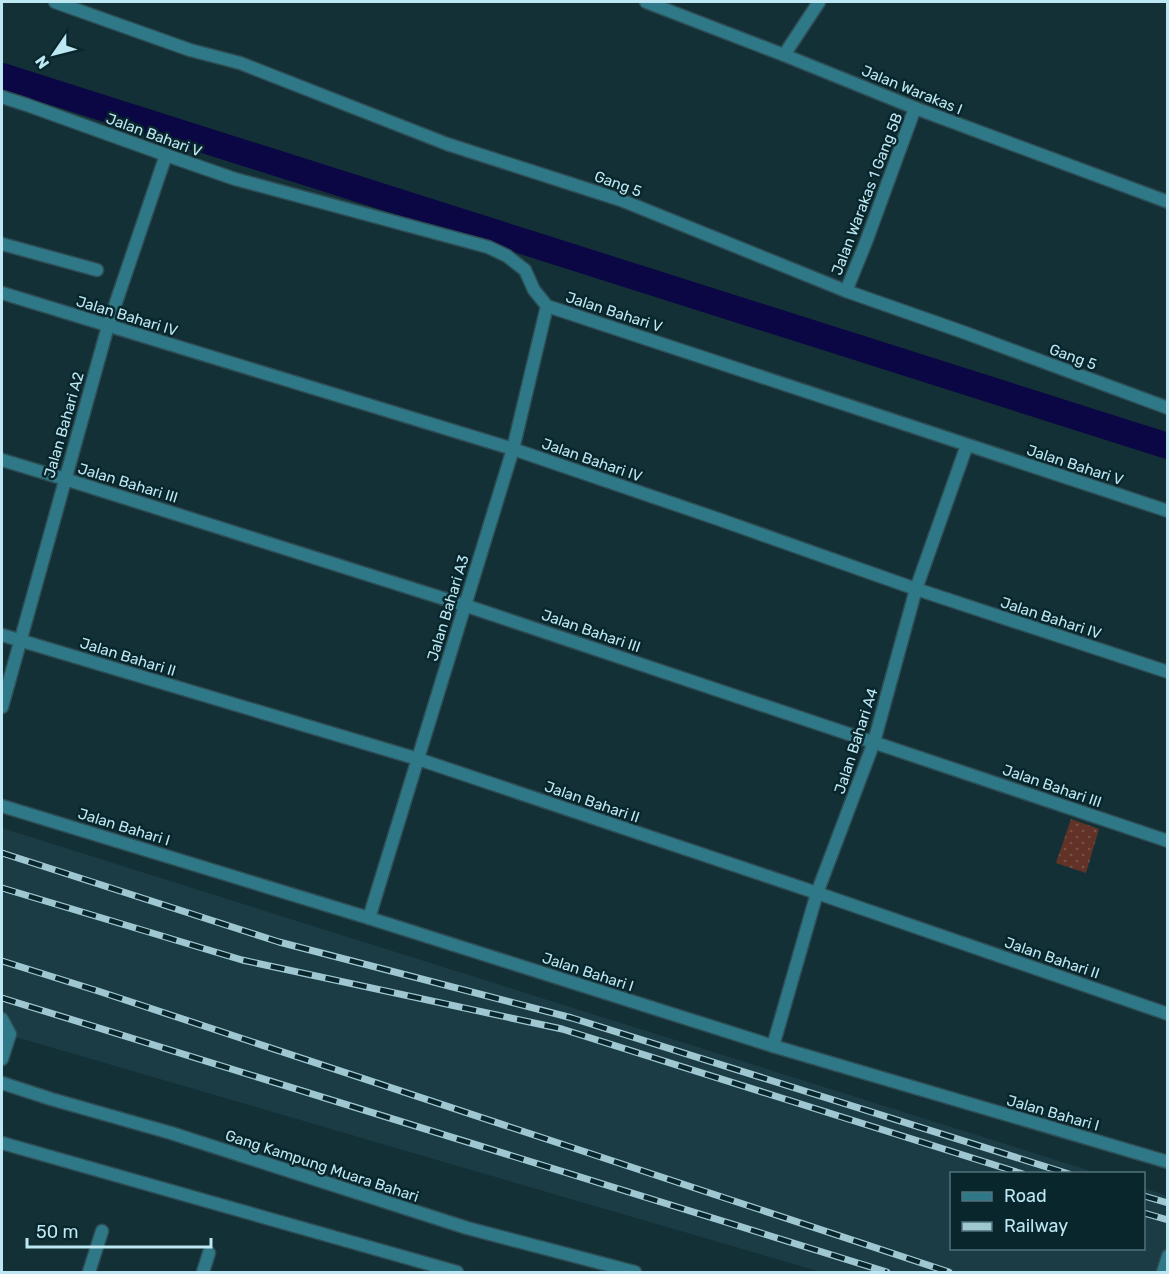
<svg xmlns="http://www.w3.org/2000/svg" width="1169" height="1274" font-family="Rubik,sans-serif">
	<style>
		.built { fill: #1b3c45 }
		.park { fill: url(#park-dots) }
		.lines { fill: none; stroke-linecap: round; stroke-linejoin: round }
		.canal { stroke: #0b0644; stroke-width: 26 }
		.service-casing { stroke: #2e4d54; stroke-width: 15 }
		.minor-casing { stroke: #2e4d54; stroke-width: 15 }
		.tertiary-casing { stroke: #2e4d54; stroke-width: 15 }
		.service { stroke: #2e7887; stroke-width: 12 }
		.minor { stroke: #2e7887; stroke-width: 12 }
		.tertiary { stroke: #2e7887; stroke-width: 12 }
		.rail-casing { stroke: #9fc7d1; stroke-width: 7 }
		.rail { stroke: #08262c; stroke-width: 4.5; stroke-dasharray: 14; stroke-linecap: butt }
		.labels { text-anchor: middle; stroke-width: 5; stroke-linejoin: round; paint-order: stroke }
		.street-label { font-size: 15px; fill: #bde7f2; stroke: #08262c }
	</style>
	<defs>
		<pattern id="park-dots" width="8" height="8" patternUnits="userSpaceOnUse" patternTransform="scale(1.5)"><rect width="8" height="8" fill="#623227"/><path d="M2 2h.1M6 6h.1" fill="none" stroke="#775047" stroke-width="1.8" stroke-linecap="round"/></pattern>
	</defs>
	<rect width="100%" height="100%" fill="#133036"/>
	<!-- built -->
	<path class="built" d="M2,828L1097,1173L952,1174V1248H1144V1188L1167,1196V1272H821L2,1033Z"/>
	<!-- park -->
	<path class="park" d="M1071,819L1099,829L1086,873L1056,863Z"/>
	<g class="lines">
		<!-- canal -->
		<path class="canal" d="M2,76L1168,446"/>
		<defs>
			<g id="service">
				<path d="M2,244L97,270"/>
				<path d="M89,1272L102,1231"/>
				<path d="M203,1272L209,1253"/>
			</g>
			<g id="minor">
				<path d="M55,2L190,50L240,63L447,144L621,200L846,291L963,332L1168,408"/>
				<path d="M784,55L819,2"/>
				<path d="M2,97L27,105L166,155L235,179L488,247L507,256L525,270L534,290L547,306L1168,511"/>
				<path d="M846,291L866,242L915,108"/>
				<path d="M2,293L513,449L718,519L916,589L1168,672"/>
				<path d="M2,460L65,479L464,605L1168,841"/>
				<path d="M2,635L418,759L817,893L1168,1014"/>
				<path d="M2,707L108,326L166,155"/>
				<path d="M2,806L369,918L773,1046L1168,1162"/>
				<path d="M369,918L513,449L547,306"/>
				<path d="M2,1019L10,1034L2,1059"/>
				<path d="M773,1046L817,893L874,742L916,589L967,445"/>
				<path d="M2,1083L51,1099L171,1133L467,1228L635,1272"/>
				<path d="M2,1143L457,1272"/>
				<path d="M1163,1272L1168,1256"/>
			</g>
			<path id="tertiary" d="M646,2L784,55L915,108L1168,202"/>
		</defs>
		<!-- service casing -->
		<use href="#service" class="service-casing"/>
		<!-- minor casing -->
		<use href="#minor" class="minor-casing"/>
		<!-- tertiary casing -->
		<use href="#tertiary" class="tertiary-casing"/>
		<!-- service -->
		<use href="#service" class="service"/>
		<!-- minor -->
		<use href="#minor" class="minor"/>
		<!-- tertiary -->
		<use href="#tertiary" class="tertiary"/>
		<defs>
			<g id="rail">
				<path d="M2,853L279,942L572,1018L1069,1174"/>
				<path d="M2,888L242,960L562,1029L1023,1174"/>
				<path d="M2,961L98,991L949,1272"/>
				<path d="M2,998L887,1272"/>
				<path d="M1144,1196L1168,1203"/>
				<path d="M1144,1213L1168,1220"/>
			</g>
		</defs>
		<!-- rail casing -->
		<use href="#rail" class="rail-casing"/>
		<!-- rail -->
		<use href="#rail" class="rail"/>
	</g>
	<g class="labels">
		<!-- street labels -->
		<g class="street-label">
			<text transform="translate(912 90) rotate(22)" y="5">Jalan Warakas I</text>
			<text transform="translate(154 135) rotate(20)" y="5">Jalan Bahari V</text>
			<text transform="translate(618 184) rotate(20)" y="5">Gang 5</text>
			<text transform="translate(867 194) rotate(-69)" y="5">Jalan Warakas 1 Gang 5B</text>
			<text transform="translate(614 312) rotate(18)" y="5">Jalan Bahari V</text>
			<text transform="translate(127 316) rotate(17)" y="5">Jalan Bahari IV</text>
			<text transform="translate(1073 357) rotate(20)" y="5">Gang 5</text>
			<text transform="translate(64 425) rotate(-74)" y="5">Jalan Bahari A2</text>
			<text transform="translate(592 460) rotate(19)" y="5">Jalan Bahari IV</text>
			<text transform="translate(1075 465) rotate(18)" y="5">Jalan Bahari V</text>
			<text transform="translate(128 483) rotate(17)" y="5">Jalan Bahari III</text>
			<text transform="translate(448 608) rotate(-73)" y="5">Jalan Bahari A3</text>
			<text transform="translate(1051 618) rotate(18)" y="5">Jalan Bahari IV</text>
			<text transform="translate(591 631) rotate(19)" y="5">Jalan Bahari III</text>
			<text transform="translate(128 657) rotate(17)" y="5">Jalan Bahari II</text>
			<text transform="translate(856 741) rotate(-72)" y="5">Jalan Bahari A4</text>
			<text transform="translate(1052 786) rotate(19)" y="5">Jalan Bahari III</text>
			<text transform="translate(592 802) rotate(19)" y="5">Jalan Bahari II</text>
			<text transform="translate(124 827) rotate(17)" y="5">Jalan Bahari I</text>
			<text transform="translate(1052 958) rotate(19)" y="5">Jalan Bahari II</text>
			<text transform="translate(588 972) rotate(18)" y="5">Jalan Bahari I</text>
			<text transform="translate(1053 1113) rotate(16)" y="5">Jalan Bahari I</text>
			<text transform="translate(322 1166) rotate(18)" y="5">Gang Kampung Muara Bahari</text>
		</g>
	</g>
	<!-- border -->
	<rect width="1169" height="1274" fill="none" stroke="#bde7f2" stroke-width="6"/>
	<!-- legend -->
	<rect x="950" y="1172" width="195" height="78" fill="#08262c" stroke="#50737b" stroke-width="1.5"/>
	<rect x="962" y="1192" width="30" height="9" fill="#2e7887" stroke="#50737b" stroke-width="1.5"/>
	<text x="1004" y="1202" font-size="18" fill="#bde7f2">Road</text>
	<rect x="962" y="1222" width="30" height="9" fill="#9fc7d1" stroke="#50737b" stroke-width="1.5"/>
	<text x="1004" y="1232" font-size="18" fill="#bde7f2">Railway</text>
	<!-- north arrow -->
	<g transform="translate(54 54) rotate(235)" stroke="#08262c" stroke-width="4.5" paint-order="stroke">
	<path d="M0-4.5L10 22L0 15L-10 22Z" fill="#bde7f2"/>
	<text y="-9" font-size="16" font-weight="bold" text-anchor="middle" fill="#bde7f2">N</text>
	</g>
	<!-- scale -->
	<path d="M27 1238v9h184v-9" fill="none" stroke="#bde7f2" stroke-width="3"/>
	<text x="36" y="1238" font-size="18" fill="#bde7f2" stroke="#08262c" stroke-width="4.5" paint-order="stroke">50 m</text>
</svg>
